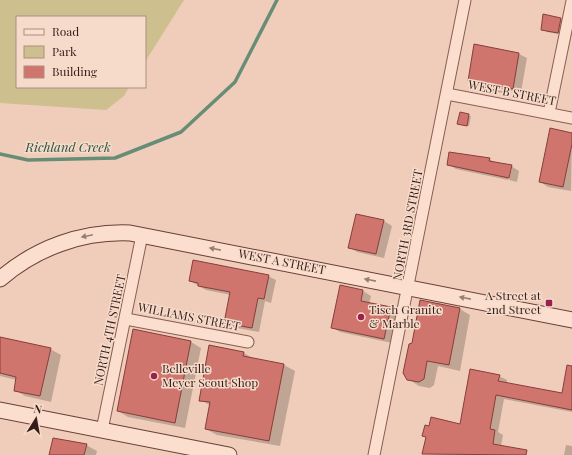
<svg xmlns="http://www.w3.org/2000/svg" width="572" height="455" font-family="'Playfair Display',serif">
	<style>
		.green { fill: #cebf8e }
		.shadow { fill: #0003; fill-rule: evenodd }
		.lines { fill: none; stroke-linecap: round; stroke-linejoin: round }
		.stream { stroke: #678d76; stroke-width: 3.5 }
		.building { fill: #d0756e; stroke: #873d39 }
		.street-casing { stroke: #875e54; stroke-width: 13 }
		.secondary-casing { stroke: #693f37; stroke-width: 17 }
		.street { stroke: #fbdecd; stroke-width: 11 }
		.secondary { stroke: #fbdecd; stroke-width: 15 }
		.oneway { fill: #987e74 }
		.poi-dot { fill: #99214b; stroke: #f7dbca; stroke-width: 1.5 }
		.labels { text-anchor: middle; stroke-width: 3; stroke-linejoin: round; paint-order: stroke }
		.street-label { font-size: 12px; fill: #351e1a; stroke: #f7dbca }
		.poi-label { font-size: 12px; fill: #351e1a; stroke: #f7dbca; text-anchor: start }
		.water-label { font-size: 13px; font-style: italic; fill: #285643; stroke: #f7dbca }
	</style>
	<rect width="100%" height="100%" fill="#f0cdba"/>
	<!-- green -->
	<path class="green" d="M0,0H184L145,62V17H17V87H129L124,96L106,110L0,103Z"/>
	<!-- shadow -->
	<g class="shadow">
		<path d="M544,16L561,19L566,22L564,35L547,32L542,29Z"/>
		<path d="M519,54L527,58L521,92L507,90L506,93L489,91L469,80ZM487,87L503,89V91L489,89Z"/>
		<path d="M460,113L471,116L469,126L458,124Z"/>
		<path d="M572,134L571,191L548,187L540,182Z"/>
		<path d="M489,159L496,163L511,166L519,171L517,182L509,180L512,168H510L508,180L456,169L448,164Z"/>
		<path d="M356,215L384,221L392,226L384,258L357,252L349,247Z"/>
		<path d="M268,276L276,280L271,303L265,301L259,332L232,327L225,322L231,295L206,290L190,281Z"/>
		<path d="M340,287L363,291L371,296L369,304L390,308L398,313L392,343L340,332L332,327Z"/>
		<path d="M460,309L470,315L460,371L438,366L434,385L430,388L419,386L408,379Z"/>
		<path d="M0,338L50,349L61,355L51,402L25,396L15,390L17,380L0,376Z"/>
		<path d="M191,342L201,348L185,428L128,417L118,411Z"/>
		<path d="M244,353L254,359L284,365L295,371L280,446L217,435L206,429L211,406L201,400Z"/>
		<path d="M499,376L507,380V384L563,395L572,383V412L504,399L498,432L503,435L501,446L522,455L424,454L461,425Z"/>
		<path d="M86,445L97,451L96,455H50Z"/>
		<path d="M566,445L572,446V455H564Z"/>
	</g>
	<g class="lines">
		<!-- stream -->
		<path class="stream" d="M0,154L28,160L115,158L181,132L235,82L277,0"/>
	</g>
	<!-- building -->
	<g class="building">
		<path d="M543,14L561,18L558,33L541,30Z"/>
		<path d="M474,44L519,53L513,89L499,86L498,90L480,86L481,83L468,81Z"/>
		<path d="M460,112L469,114L467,126L457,124Z"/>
		<path d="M550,128L572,133V144L563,187L539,182Z"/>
		<path d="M449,152L490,158L489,161L512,165L509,178L447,165Z"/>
		<path d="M356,214L384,220L376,254L348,248Z"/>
		<path d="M193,260L269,275L264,299L258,298L252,328L224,323L230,292L198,286V283L189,281Z"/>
		<path d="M340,285L363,290L361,301L391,307L384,339L331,328Z"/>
		<path d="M420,300L460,308L449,365L427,361L424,379L419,382L407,380L403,373L409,344L412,343Z"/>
		<path d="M133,329L191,341L175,423L117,411Z"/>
		<path d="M0,337L51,348L40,396L14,391L16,377L0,373Z"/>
		<path d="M209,345L244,352L243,356L284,364L269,441L205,429L210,402L199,401Z"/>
		<path d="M567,365L572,366V410L496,395L490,429L495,430L493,444L527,450L526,455L422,454L426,437L422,436L425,425L429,426L431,417L460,424L470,369L500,375L498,381L562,393Z"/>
		<path d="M53,438L87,444L84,455H49Z"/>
	</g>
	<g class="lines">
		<defs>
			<g id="street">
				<path d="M447,94L572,118"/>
				<path d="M549,113L572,1"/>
				<path d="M126,319L248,342"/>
				<path d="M102,430L142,235"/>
				<path d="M374,455L465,0"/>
			</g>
			<g id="secondary">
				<path d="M0,279C36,248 82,231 130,233L572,320"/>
				<path d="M0,410L229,455"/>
			</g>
		</defs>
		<!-- street casing -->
		<use href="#street" class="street-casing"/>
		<!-- secondary casing -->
		<use href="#secondary" class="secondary-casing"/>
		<!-- street -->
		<use href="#street" class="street"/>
		<!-- secondary -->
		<use href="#secondary" class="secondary"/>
	</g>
	<!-- one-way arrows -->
	<defs><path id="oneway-solid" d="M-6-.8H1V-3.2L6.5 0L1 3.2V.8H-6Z"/></defs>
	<g class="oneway">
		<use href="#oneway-solid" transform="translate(87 236) rotate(168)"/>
		<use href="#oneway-solid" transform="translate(215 249) rotate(-169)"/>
		<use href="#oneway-solid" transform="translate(370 280) rotate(-169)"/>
		<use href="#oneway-solid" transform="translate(465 298) rotate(-169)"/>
	</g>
	<!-- markers -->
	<g class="poi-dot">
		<rect x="545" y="299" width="8" height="8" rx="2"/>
		<circle cx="361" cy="317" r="4"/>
		<circle cx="154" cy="376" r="4"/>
	</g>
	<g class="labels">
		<!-- street labels -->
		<g class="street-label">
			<text transform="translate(512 93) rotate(11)" y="4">WEST B STREET</text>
			<text transform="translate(408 225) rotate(-79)" y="4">NORTH 3RD STREET</text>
			<text transform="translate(282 262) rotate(11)" y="4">WEST A STREET</text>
			<text transform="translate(189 317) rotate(11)" y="4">WILLIAMS STREET</text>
			<text transform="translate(110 330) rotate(-78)" y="4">NORTH 4TH STREET</text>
		</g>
		<!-- poi labels -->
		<g class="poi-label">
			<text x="541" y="300" text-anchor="end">A Street at<tspan x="541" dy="14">2nd Street</tspan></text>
			<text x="369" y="314">Tisch Granite<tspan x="369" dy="14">&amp; Marble</tspan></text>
			<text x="162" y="373">Belleville<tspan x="162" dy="14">Meyer Scout Shop</tspan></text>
		</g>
		<!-- water labels -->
		<g class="water-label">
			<text x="68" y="152">Richland Creek</text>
		</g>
	</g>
	<!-- legend -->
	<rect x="16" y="16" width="130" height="72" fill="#f7dbca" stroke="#a98f84"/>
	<rect x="24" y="29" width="20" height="6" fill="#fbdecd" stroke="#a98f84"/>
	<text x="52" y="36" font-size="12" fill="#351e1a">Road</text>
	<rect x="24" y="46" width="20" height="12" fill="#cebf8e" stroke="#a98f84"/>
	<text x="52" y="56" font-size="12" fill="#351e1a">Park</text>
	<rect x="24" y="66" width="20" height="12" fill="#d0756e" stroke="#a98f84"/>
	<text x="52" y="76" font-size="12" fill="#351e1a">Building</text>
	<!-- north arrow -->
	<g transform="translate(36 419) rotate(11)" stroke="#f7dbca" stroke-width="3" paint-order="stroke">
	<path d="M0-3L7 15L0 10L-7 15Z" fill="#351e1a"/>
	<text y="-6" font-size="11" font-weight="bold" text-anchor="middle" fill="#351e1a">N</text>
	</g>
</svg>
